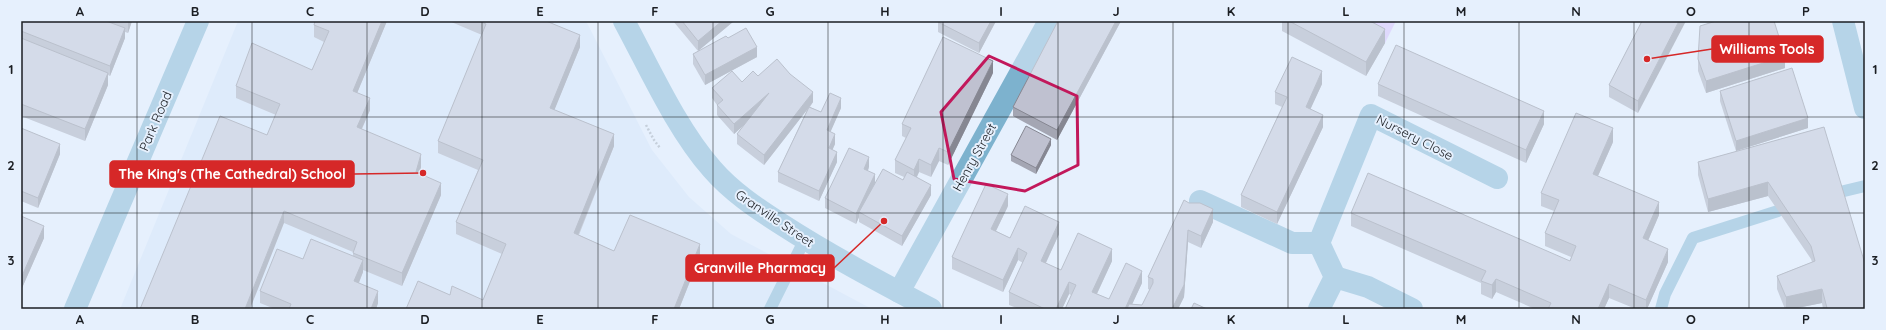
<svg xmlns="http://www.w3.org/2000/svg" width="1886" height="330" font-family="Quicksand,sans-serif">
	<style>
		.built { fill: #d6e4f8 }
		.green { fill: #d7bdfd }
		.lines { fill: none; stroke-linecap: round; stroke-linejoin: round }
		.path { stroke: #9fa7b1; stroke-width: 2.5; stroke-dasharray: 2 2; stroke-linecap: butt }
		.service { stroke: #7db2ce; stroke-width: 12 }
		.minor { stroke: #7db2ce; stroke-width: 22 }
		.tertiary { stroke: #7db2ce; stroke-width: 22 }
		.wall { fill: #a4a6b3 }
		.shaded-wall { fill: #868792 }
		.building { fill: #bfc1d0; stroke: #868792 }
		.marked { fill: none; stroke: #c2185b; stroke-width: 3; stroke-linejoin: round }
		.grid { fill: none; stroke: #1b1e23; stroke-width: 1; stroke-opacity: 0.55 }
		.labels { text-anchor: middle; stroke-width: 4; stroke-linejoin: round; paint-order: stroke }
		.street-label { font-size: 13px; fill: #1b1e23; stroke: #e6f0fd }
		.leader { fill: none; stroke: #d62828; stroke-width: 1.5 }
		.callout-dot { fill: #d62828; stroke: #e6f0fd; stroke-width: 1.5 }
		.callout { fill: #d62828; stroke: #d62828; stroke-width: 1.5 }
		.callout-label { font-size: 14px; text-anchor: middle; font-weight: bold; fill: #fff }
		.neatline { fill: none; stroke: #1b1e23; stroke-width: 1.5 }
		.grid-label { font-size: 13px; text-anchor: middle; font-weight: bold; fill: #1b1e23 }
	</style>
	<rect width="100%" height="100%" fill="#e6f0fd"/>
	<!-- built -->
	<path class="built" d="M238,21H586L652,150L689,197L731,234L872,309H120Z"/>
	<!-- green -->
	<path class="green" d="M1344,21H1396L1385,43Z"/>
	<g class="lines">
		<!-- path -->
		<path class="path" d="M646,125L654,140L660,148"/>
		<!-- service -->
		<g class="service">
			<path d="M1840,192L1865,186"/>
			<path d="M770,309L805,239"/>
			<path d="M1661,309L1665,294L1693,238L1778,211"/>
		</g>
		<!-- minor -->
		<g class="minor">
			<path d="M624,21C650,69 676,128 712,169C731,191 756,208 781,224C829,255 880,282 931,309"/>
			<path d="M1200,201L1292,243H1319"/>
			<path d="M1335,277L1368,287L1412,309"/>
			<path d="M899,292L1049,21"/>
			<path d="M1319,309L1335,277L1319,243L1371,115L1497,178"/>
		</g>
		<!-- tertiary -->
		<g class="tertiary">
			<path d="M1843,21L1865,108"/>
			<path d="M75,309L198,21"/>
		</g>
	</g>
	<!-- wall -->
	<g class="wall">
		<path d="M21,21L69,22V21H132L128,33L125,32V38L110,76L108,75V85L85,141L21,116Z"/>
		<path d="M387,21L357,93L370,110L362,129L421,167L419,173L441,195L402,286L363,270V272L359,283L378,303L376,309H275L260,303V291L303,259L353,256V252L284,223L267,135L276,115L236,98V86L312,70L324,42L314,37V25Z"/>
		<path d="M449,21H550L549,22L580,47L554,110L614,146L579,235L614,251L700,256L679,309H406L450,295L483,300L502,254L456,234V222L478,170L438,153V141L482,35Z"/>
		<path d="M673,21H734L698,51Z"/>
		<path d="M996,21L979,53L938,32V22Z"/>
		<path d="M1058,21H1121L1057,140L1013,116V107Z"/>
		<path d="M1282,21H1370L1385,43L1366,76L1282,31Z"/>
		<path d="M1642,21L1638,113L1609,97V85Z"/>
		<path d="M728,38L757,57L705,85L693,64V54Z"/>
		<path d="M1698,59L1785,68L1706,93L1698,71Z"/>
		<path d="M993,73L948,165L939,161L931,177L919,172L917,177L931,195L902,246L859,222V217L856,224L825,208V198L869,167L868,171L875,184L903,180L904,177L895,173V160L906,138L902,136V124Z"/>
		<path d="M758,76L813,102L810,107L821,112L841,108L830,132L835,144L832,150L837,162L819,201L778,182V172L807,110L764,165L737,144V134L745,124L734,134L717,115V105L712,98V88L742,82Z"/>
		<path d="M1322,84L1310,109L1323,127L1277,224L1241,207V195L1282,107L1275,104V92Z"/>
		<path d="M1378,84L1544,124L1526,163L1378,96Z"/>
		<path d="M1720,91L1808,128L1736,151L1720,101Z"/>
		<path d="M1824,127L1865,309H1823L1822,303L1792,309H1785L1777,289V276L1812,262L1811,259L1768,196L1708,212L1698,175V162Z"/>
		<path d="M21,128L60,154L38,208L21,201Z"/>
		<path d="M1613,142L1598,176L1659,215L1648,241L1668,262L1647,309H1636L1609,298L1604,309H1535L1496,292L1492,299L1481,294V283L1351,226V213L1570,261L1571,257L1545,246V233L1554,211L1541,206V193Z"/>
		<path d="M1051,145L1036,174L1011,161V155Z"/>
		<path d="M1184,200L1213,222L1201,248L1188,242L1184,297L1178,309H1065L1071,295L1069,294L1062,309H1019L1009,305V292L1023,263L1018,260L1003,292L952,269V257L1008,206L996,231L1010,238L1059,234L1046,263L1061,270L1112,261L1097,294L1109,299L1142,283L1132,304L1142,305L1150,290L1148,289V277Z"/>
		<path d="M21,216L44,238L22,288H21Z"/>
	</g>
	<!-- shaded-wall -->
	<g class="shaded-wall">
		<path d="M128,21H132L128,33Z"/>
		<path d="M382,21H387L353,103V91Z"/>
		<path d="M722,21H734L698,51V41Z"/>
		<path d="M991,21H996L979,53V43Z"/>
		<path d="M1116,21H1121L1057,140V130Z"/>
		<path d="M1679,21H1686L1638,113V101Z"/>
		<path d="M125,28V38L110,76V66Z"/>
		<path d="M1385,29V43L1366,76V62Z"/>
		<path d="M580,35V47L550,121V108Z"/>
		<path d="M757,47V57L705,85V75Z"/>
		<path d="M1785,56V68L1706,93V81Z"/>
		<path d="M993,61V73L948,165V152Z"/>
		<path d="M1322,71V84L1306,119V107Z"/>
		<path d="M108,73V85L85,141V129Z"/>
		<path d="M813,92V102L764,165V155Z"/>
		<path d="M769,93V103L734,134V124Z"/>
		<path d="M370,98V110L357,139V127Z"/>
		<path d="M841,98V108L827,140V130Z"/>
		<path d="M1544,111V124L1526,163V150Z"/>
		<path d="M1323,115V127L1277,224V212Z"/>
		<path d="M1808,118V128L1736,151V141Z"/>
		<path d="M1613,128V142L1593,187V174Z"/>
		<path d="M614,134V146L574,245V233Z"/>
		<path d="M835,134V144L829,158V148Z"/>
		<path d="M1051,139V145L1036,174V168Z"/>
		<path d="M60,144V154L38,208V198Z"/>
		<path d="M939,148V161L931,177V165Z"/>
		<path d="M837,152V162L819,201V191Z"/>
		<path d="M421,154V167L416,184V172Z"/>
		<path d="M869,157V167L864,179V169Z"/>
		<path d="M919,159V172L914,182V170Z"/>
		<path d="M875,174V184L859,212V217L856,224V214Z"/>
		<path d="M1768,182V196L1708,212V199Z"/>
		<path d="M441,183V195L402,286V273Z"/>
		<path d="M931,185V195L902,246V236Z"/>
		<path d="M1008,194V206L991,241V229Z"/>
		<path d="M1659,202V215L1643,252V238Z"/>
		<path d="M1213,209V222L1201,248V236Z"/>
		<path d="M284,211V223L250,309H245Z"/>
		<path d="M1059,222V234L1041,273V261Z"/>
		<path d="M44,226V238L22,288V276Z"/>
		<path d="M1188,230V242L1184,297L1178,309H1172Z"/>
		<path d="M700,244V256L679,309H674Z"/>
		<path d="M1018,248V260L1003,292V280Z"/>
		<path d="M1112,249V261L1092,304V292Z"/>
		<path d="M1668,249V262L1647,309H1646V300Z"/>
		<path d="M363,260V272L354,294V281Z"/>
		<path d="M1142,271V283L1130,309H1125Z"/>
		<path d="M1496,279V292L1492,299V285Z"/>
		<path d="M1069,282V294L1062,309H1056Z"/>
		<path d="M1609,284V298L1604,309H1598Z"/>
		<path d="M1822,289V303L1792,309H1786V297Z"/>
		<path d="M378,291V303L376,309H371Z"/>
	</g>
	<!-- building -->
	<g class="building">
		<path d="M21,21H66L69,22V21H106L125,28L110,66L21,31Z"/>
		<path d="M315,21H382L353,91L370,98L357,127L421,154L416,172L441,183L402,273L353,253L357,242L284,211L245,309H140L220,116L267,135L280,104L236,86L252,43L312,70L329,31L314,25Z"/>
		<path d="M478,21H546L580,35L550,108L614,134L574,233L614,251L630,215L700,244L674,309H406L418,281L450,295L452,286L483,300L506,244L456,222L483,160L438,141L486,24Z"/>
		<path d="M682,21H722L698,41Z"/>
		<path d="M938,21H991L979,43L938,22Z"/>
		<path d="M1058,21H1116L1057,130L1013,107Z"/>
		<path d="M1289,21H1370L1385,29L1366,62Z"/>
		<path d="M1642,21H1679L1638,101L1609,85Z"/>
		<path d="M1716,21H1774L1785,56L1706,81L1698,59L1700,26Z"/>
		<path d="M746,28L757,47L705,75L693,54L726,36L728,38Z"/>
		<path d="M943,37L993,61L948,152L939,148L931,165L919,159L914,170L895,160L911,128L902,124Z"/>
		<path d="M21,38L108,73L85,129L21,104Z"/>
		<path d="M1396,45L1544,111L1526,150L1378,84Z"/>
		<path d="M1292,57L1322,71L1306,107L1323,115L1277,212L1241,195L1287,97L1275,92Z"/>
		<path d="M777,59L790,74L813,92L764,155L737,134L769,93L734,124L717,105L723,100L712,88L732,71L742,82L753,71L758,76Z"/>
		<path d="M1792,68L1808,118L1736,141L1720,91Z"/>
		<path d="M830,93L841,98L827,130L835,134L829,148L837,152L819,191L778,172L809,107L821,112Z"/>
		<path d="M1576,113L1613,128L1593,174L1659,202L1643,238L1668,249L1646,300L1609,284L1598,309H1548L1551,303L1496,279L1492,285L1481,281L1486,271L1351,213L1368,173L1570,261L1576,246L1545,233L1559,200L1541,193Z"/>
		<path d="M1026,126L1051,139L1036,168L1011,155Z"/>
		<path d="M1824,127L1865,264V309H1824L1827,308L1822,289L1786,297L1777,276L1815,261L1811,246L1768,182L1708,199L1698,162Z"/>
		<path d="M21,128L60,144L38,198L21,191Z"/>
		<path d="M849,148L869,157L864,169L875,174L856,214L825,198Z"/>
		<path d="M883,169L903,180L907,172L931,185L902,236L859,212Z"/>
		<path d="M986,184L1008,194L991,229L1010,238L1025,206L1059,222L1041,261L1061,270L1078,233L1112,249L1092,292L1109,299L1126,263L1142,271L1125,309H1065L1076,285L1069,282L1056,309H1045L1009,292L1027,253L1018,248L1003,280L952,257Z"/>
		<path d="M1184,200L1189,203H1200L1213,209L1201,236L1188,230L1184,285L1172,309H1127L1129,304L1142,305L1153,283V279L1148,277Z"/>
		<path d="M21,216L44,226L22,276L21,275Z"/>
		<path d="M311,239L363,260L354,281L378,291L371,309H289L291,304L260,291L277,249L303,259Z"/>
		<path d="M1194,303L1207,309H1191Z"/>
	</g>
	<!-- marked area -->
	<path d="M0 0H1886V330H0ZM989,56L1077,96L1078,165L1025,191L954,179L941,112Z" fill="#e6f0fd" fill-opacity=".55" fill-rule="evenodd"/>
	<path class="marked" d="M989,56L1077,96L1078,165L1025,191L954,179L941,112Z"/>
	<!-- grid -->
	<path class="grid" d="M137,21V309M252,21V309M367,21V309M482,21V309M598,21V309M713,21V309M828,21V309M943,21V309M1058,21V309M1173,21V309M1288,21V309M1404,21V309M1519,21V309M1634,21V309M1749,21V309M21,117H1865M21,213H1865"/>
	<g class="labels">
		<!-- street labels -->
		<g class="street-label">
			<text transform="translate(155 121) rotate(-67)" y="5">Park Road</text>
			<text transform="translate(1415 137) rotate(27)" y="5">Nursery Close</text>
			<text transform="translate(974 157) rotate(-61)" y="5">Henry Street</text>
			<text transform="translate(775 218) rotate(34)" y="5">Granville Street</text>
		</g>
	</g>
	<!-- callouts -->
	<path class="leader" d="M1647 59L1712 49M423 173L354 174M884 221L834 268"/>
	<g class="callout-dot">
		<circle cx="1647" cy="59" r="4"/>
		<circle cx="423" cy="173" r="4"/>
		<circle cx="884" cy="221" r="4"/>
	</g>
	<g class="callout">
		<rect x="1712" y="36" width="111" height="26" rx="4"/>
		<rect x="110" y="161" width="244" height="26" rx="4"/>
		<rect x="686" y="255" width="148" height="26" rx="4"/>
	</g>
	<g class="callout-label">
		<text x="1767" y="54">Williams Tools</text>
		<text x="232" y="179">The King's (The Cathedral) School</text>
		<text x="760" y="273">Granville Pharmacy</text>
	</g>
	<!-- border -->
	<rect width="1886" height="330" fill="none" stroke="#e6f0fd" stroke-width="44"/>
	<rect x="22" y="22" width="1842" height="286" class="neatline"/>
	<g class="grid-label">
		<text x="80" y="16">A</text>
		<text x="195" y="16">B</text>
		<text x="310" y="16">C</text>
		<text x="425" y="16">D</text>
		<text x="540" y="16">E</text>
		<text x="655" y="16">F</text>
		<text x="770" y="16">G</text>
		<text x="885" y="16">H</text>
		<text x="1001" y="16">I</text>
		<text x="1116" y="16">J</text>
		<text x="1231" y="16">K</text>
		<text x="1346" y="16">L</text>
		<text x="1461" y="16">M</text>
		<text x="1576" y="16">N</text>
		<text x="1691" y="16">O</text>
		<text x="1806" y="16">P</text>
		<text x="11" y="74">1</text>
		<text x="1875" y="74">1</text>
		<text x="11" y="170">2</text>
		<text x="1875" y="170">2</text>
		<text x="11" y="265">3</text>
		<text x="1875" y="265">3</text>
		<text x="80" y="324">A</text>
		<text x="195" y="324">B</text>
		<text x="310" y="324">C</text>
		<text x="425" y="324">D</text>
		<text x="540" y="324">E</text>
		<text x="655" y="324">F</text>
		<text x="770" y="324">G</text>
		<text x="885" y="324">H</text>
		<text x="1001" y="324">I</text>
		<text x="1116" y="324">J</text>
		<text x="1231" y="324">K</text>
		<text x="1346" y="324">L</text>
		<text x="1461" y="324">M</text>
		<text x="1576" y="324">N</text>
		<text x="1691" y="324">O</text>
		<text x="1806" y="324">P</text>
	</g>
</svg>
